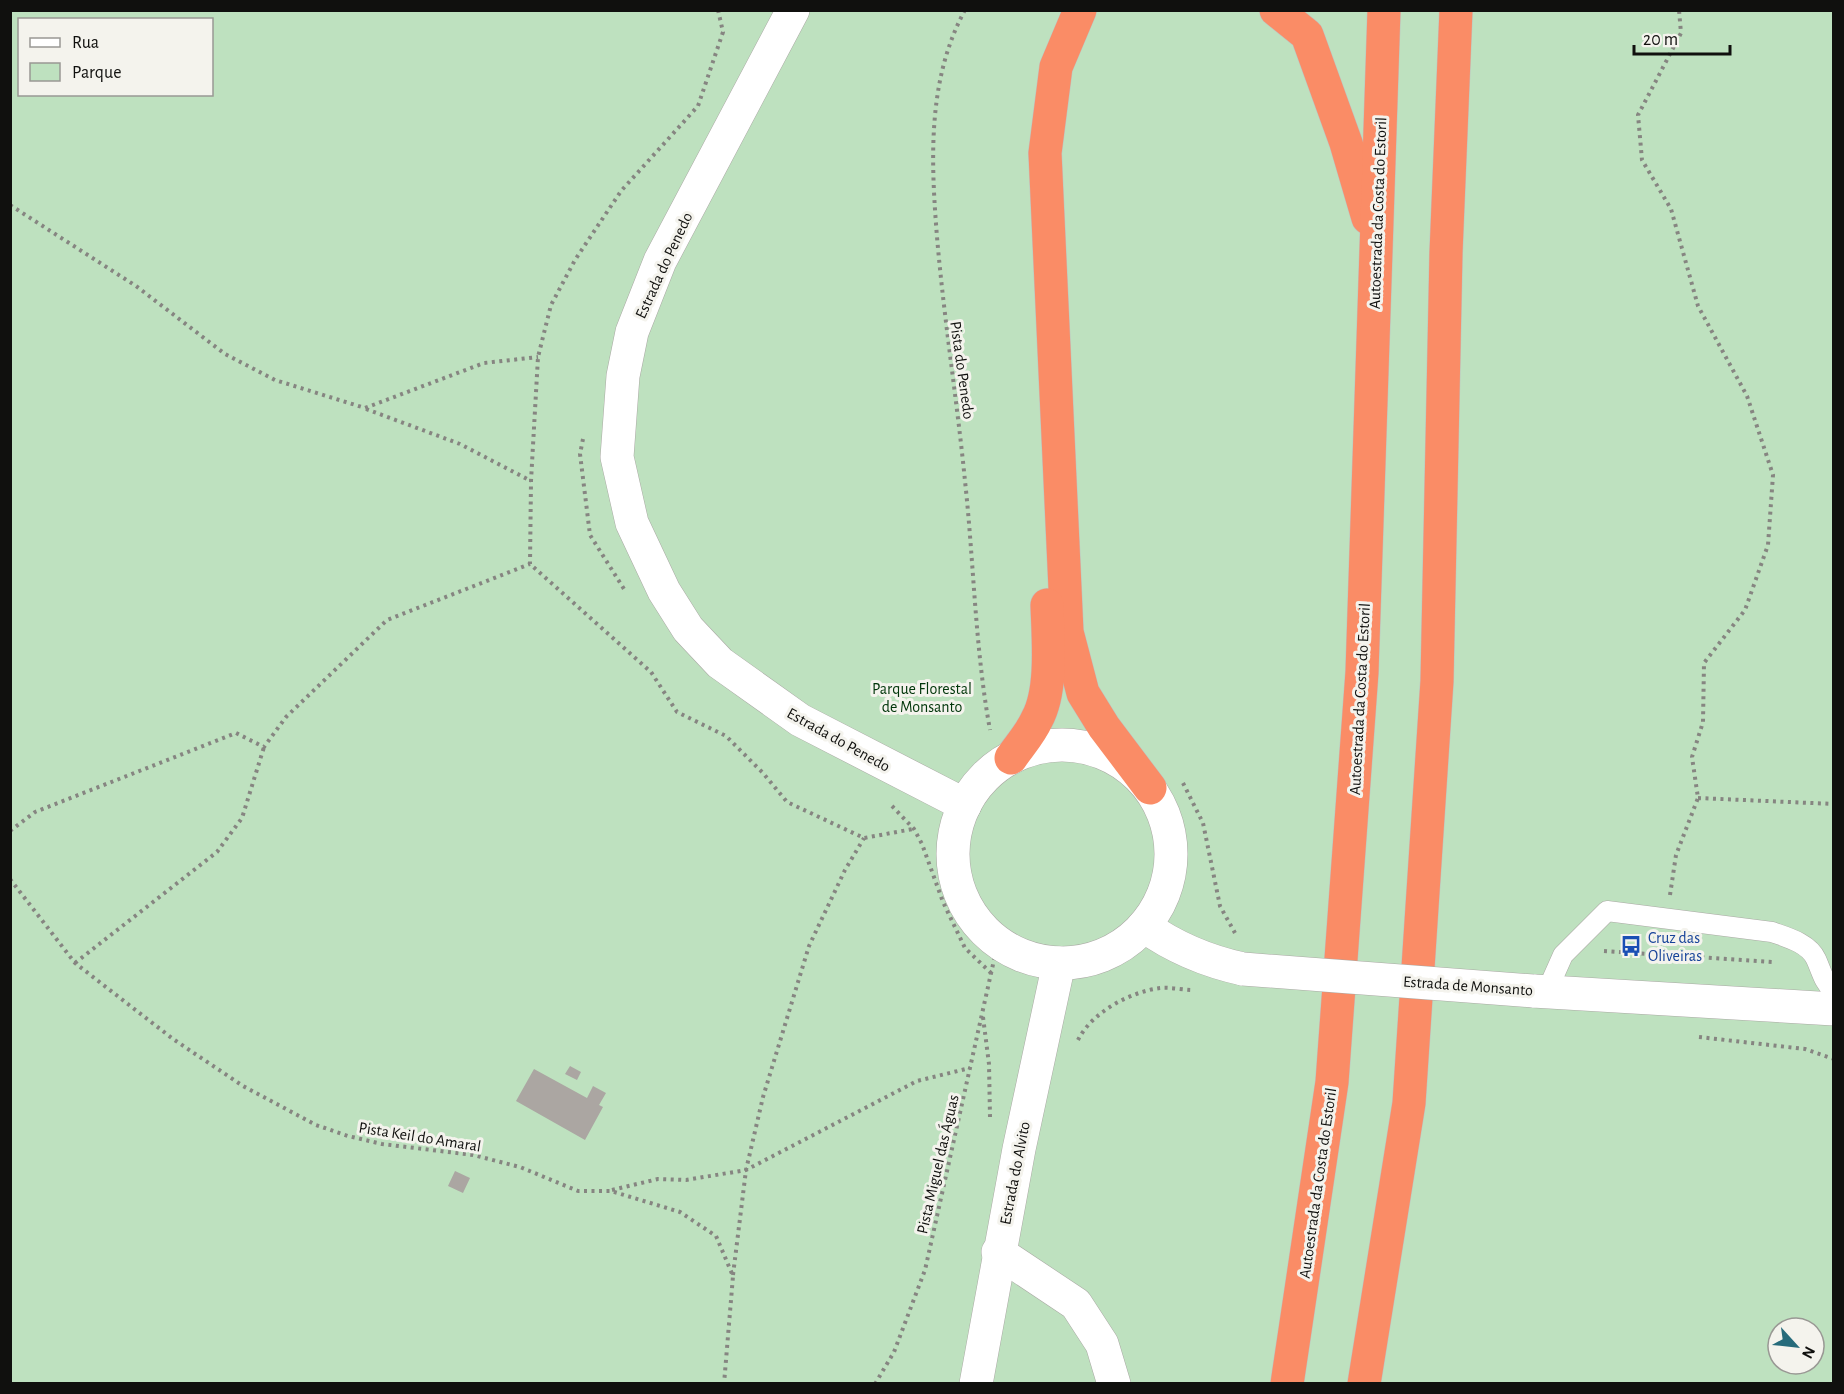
<svg xmlns="http://www.w3.org/2000/svg" width="1844" height="1394" font-family="'Alegreya Sans',sans-serif">
	<style>
		.green { fill: #bee1bf; fill-rule: evenodd }
		.building { fill: #aba6a2 }
		.lines { fill: none; stroke-linecap: round; stroke-linejoin: round }
		.service-casing { stroke: #aaa9a4; stroke-width: 21 }
		.minor-casing { stroke: #aaa9a4; stroke-width: 34 }
		.tertiary-casing { stroke: #aaa9a4; stroke-width: 34 }
		.motorway-casing { stroke: #c1c1c0; stroke-width: 34 }
		.path { stroke: #868581; stroke-width: 4; stroke-dasharray: 3 4.5; stroke-linecap: butt }
		.service { stroke: #fff; stroke-width: 20 }
		.minor { stroke: #fff; stroke-width: 33 }
		.tertiary { stroke: #fff; stroke-width: 33 }
		.motorway { stroke: #fa8c66; stroke-width: 33 }
		.tertiary-bridge-casing { stroke: #aaa9a4; stroke-width: 34; stroke-linecap: butt }
		.tertiary-bridge { stroke: #fff; stroke-width: 33 }
		.labels { text-anchor: middle; stroke-width: 6; stroke-linejoin: round; paint-order: stroke }
		.street-label { font-size: 16px; fill: #10100e; stroke: #f4f3ed }
		.park-label { font-size: 16px; fill: #01360a; stroke: #f4f3ed }
		.transit-label { font-size: 16px; fill: #164399; stroke: #f4f3ed; text-anchor: start }
	</style>
	<rect width="100%" height="100%" fill="#e7e6e0"/>
	<!-- green -->
	<path class="green" d="M10,11H1833V1383H11ZM20,20H212V94H20ZM1778,1328H1814V1364H1778Z"/>
	<!-- building -->
	<g class="building">
		<path d="M570,1066L581,1072L577,1080L565,1074Z"/>
		<path d="M534,1069L587,1098L593,1086L606,1093L599,1105L603,1107L585,1140L516,1101Z"/>
		<path d="M455,1171L470,1178L463,1193L448,1186Z"/>
	</g>
	<g class="lines">
		<defs>
			<path id="service" d="M1547,991L1563,955L1607,911L1772,932C1786,937 1809,943 1816,959C1822,972 1823,981 1834,992"/>
			<path id="minor" d="M998,1252L1076,1304L1102,1344L1114,1384"/>
			<g id="tertiary">
				<path d="M793,10L660,261L632,332L623,376L617,457L632,523L664,591L688,629L720,663L800,720L965,805"/>
				<circle cx="1062" cy="854" r="109"/>
				<path d="M1144,926C1175,948 1206,961 1243,969"/>
				<path d="M1533,991L1834,1009"/>
				<path d="M976,1384L1019,1149L1059,963"/>
			</g>
			<g id="motorway">
				<path d="M1080,10L1056,67L1045,153L1067,632L1083,693L1104,727L1150,788"/>
				<path d="M1276,10L1307,35L1346,143L1368,218"/>
				<path d="M1011,758C1020,745 1031,733 1037,719C1053,690 1048,638 1047,605"/>
				<path d="M1287,1384L1332,1082L1362,672L1384,10"/>
				<path d="M1364,1384L1409,1103L1437,681L1446,253L1456,10"/>
			</g>
		</defs>
		<!-- service casing -->
		<use href="#service" class="service-casing"/>
		<!-- minor casing -->
		<use href="#minor" class="minor-casing"/>
		<!-- tertiary casing -->
		<use href="#tertiary" class="tertiary-casing"/>
		<!-- motorway casing -->
		<use href="#motorway" class="motorway-casing"/>
		<!-- path -->
		<g class="path">
			<path d="M718,10L723,32L698,106L621,191L575,260L551,305L538,357L531,481L530,564L651,672L677,712L726,736L763,773L787,802L864,838L913,829"/>
			<path d="M965,10C927,80 931,161 937,237C944,319 957,400 965,481C974,564 975,648 990,730"/>
			<path d="M10,205L136,286L225,354L275,380L365,408L484,363L538,357"/>
			<path d="M366,409L460,444L531,481"/>
			<path d="M583,439L580,454L590,535L624,589"/>
			<path d="M1183,783L1203,823L1220,906L1235,933"/>
			<path d="M1698,798L1834,804"/>
			<path d="M892,806L914,829L922,844L943,902L965,948L991,973"/>
			<path d="M10,831L35,812L236,733L264,747L286,717L387,620L530,564"/>
			<path d="M10,879L75,963L173,1039L243,1086L316,1125L348,1136L382,1144L473,1155L520,1167L578,1191H611L680,1212L716,1236L733,1276L724,1384"/>
			<path d="M1670,895L1676,855L1698,798L1692,757L1703,722L1704,663L1745,610L1768,545L1773,475L1747,396L1698,306L1671,209L1642,160L1638,115L1681,33L1679,10"/>
			<path d="M1604,951L1773,962"/>
			<path d="M75,963L217,852L242,818L264,747"/>
			<path d="M983,1017L989,1064L990,1117"/>
			<path d="M1699,1037L1805,1049L1834,1059"/>
			<path d="M1078,1040C1092,1012 1130,992 1160,988C1171,987 1183,990 1193,990"/>
			<path d="M612,1190L658,1179L686,1180L746,1170L917,1081L970,1068"/>
			<path d="M733,1275L746,1170L763,1097L809,946L845,870L864,838"/>
			<path d="M875,1384L894,1352L925,1270L998,942"/>
		</g>
		<!-- service -->
		<use href="#service" class="service"/>
		<!-- minor -->
		<use href="#minor" class="minor"/>
		<!-- tertiary -->
		<use href="#tertiary" class="tertiary"/>
		<!-- motorway -->
		<use href="#motorway" class="motorway"/>
		<defs>
			<path id="tertiary-bridge" d="M1243,969L1533,991"/>
		</defs>
		<!-- tertiary-bridge casing -->
		<use href="#tertiary-bridge" class="tertiary-bridge-casing"/>
		<!-- tertiary-bridge -->
		<use href="#tertiary-bridge" class="tertiary-bridge"/>
	</g>
	<!-- icons -->
	<defs>
		<symbol id="bus-bare" viewBox="-9 -9 18 18"><path d="M-5-6H5V4H4V6H2V4H-2V6H-4V4H-5ZM-3.5-4V0h7V-4ZM-3.5 1.2v1.5H-2V1.2ZM2 1.2v1.5H3.5V1.2Z" fill="#1a4fb4" stroke="#f4f3ed" stroke-width="2.5" paint-order="stroke"/></symbol>
	</defs>
	<g fill-rule="evenodd">
		<use href="#bus-bare" x="1616" y="931" width="30" height="30"/>
	</g>
	<g class="labels">
		<!-- street labels -->
		<g class="street-label">
			<text transform="translate(1377 213) rotate(-88)" y="6">Autoestrada da Costa do Estoril</text>
			<text transform="translate(663 265) rotate(-65)" y="6">Estrada do Penedo</text>
			<text transform="translate(963 370) rotate(82)" y="6">Pista do Penedo</text>
			<text transform="translate(1359 699) rotate(-87)" y="6">Autoestrada da Costa do Estoril</text>
			<text transform="translate(839 739) rotate(29)" y="6">Estrada do Penedo</text>
			<text transform="translate(1468 985) rotate(4)" y="6">Estrada de Monsanto</text>
			<text transform="translate(420 1136) rotate(9)" y="6">Pista Keil do Amaral</text>
			<text transform="translate(937 1164) rotate(-77)" y="6">Pista Miguel das Águas</text>
			<text transform="translate(1014 1173) rotate(-79)" y="6">Estrada do Alvito</text>
			<text transform="translate(1317 1183) rotate(-82)" y="6">Autoestrada da Costa do Estoril</text>
		</g>
		<!-- park labels -->
		<g class="park-label">
			<text x="922" y="694">Parque Florestal<tspan x="922" dy="18">de Monsanto</tspan></text>
		</g>
		<!-- transit labels -->
		<g class="transit-label">
			<text x="1648" y="943">Cruz das<tspan x="1648" dy="18">Oliveiras</tspan></text>
		</g>
	</g>
	<!-- border -->
	<rect width="1844" height="1394" fill="none" stroke="#10100e" stroke-width="24"/>
	<!-- legend -->
	<rect x="18" y="18" width="195" height="78" fill="#f4f3ed" stroke="#999894" stroke-width="1.5"/>
	<rect x="30" y="38" width="30" height="9" fill="#ffffff" stroke="#999894" stroke-width="1.5"/>
	<text x="72" y="48" font-size="18" fill="#10100e">Rua</text>
	<rect x="30" y="63" width="30" height="18" fill="#bee1bf" stroke="#999894" stroke-width="1.5"/>
	<text x="72" y="78" font-size="18" fill="#10100e">Parque</text>
	<!-- north arrow -->
	<g transform="translate(1796 1346) rotate(117)"><circle r="28" fill="#f4f3ed" stroke="#999894" stroke-width="1.5"/>
	<path d="M0-4.5L10 22L0 15L-10 22Z" fill="#266b7b"/>
	<text y="-9" font-size="16" font-weight="bold" text-anchor="middle" fill="#10100e">N</text>
	</g>
	<!-- scale -->
	<path d="M1634 45v9h96v-9" fill="none" stroke="#10100e" stroke-width="3"/>
	<text x="1643" y="45" font-size="18" fill="#10100e" stroke="#f4f3ed" stroke-width="4.5" paint-order="stroke">20 m</text>
</svg>
